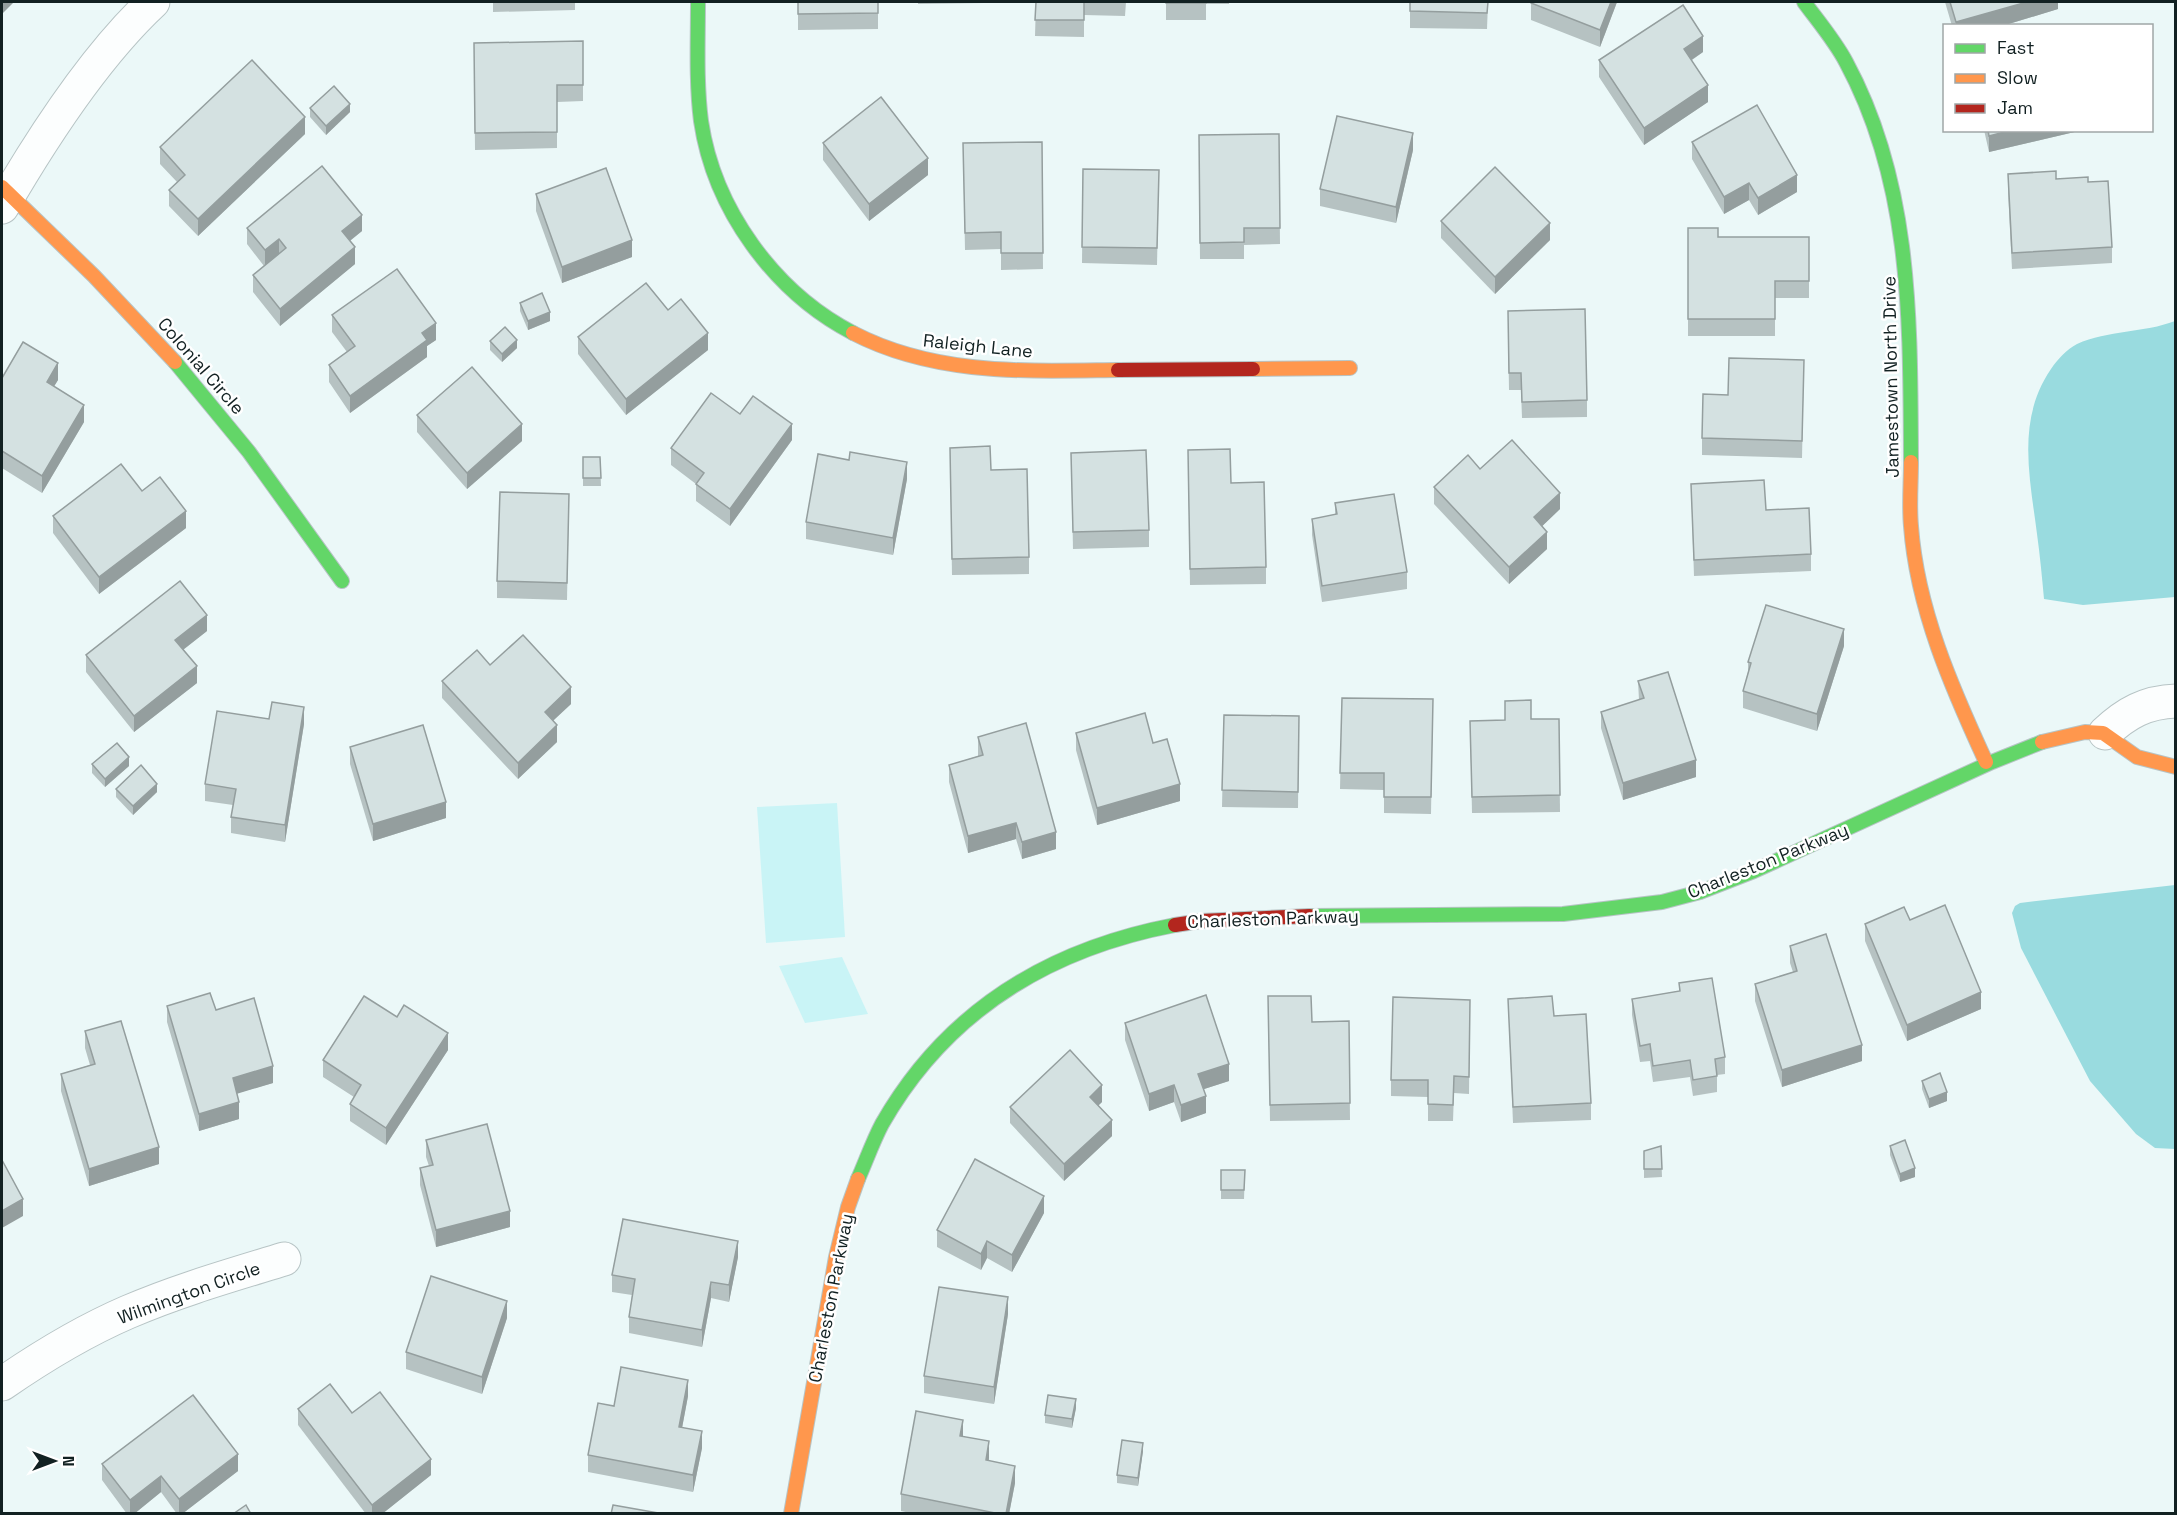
<svg xmlns="http://www.w3.org/2000/svg" width="2177" height="1515" font-family="'Space Grotesk',sans-serif">
	<style>
		.green { fill: #c9f4f6 }
		.water { fill: #99dbdf }
		.lines { fill: none; stroke-linecap: round; stroke-linejoin: round }
		.street-casing { stroke: #b7c4c5; stroke-width: 35 }
		.fast-casing { stroke: #b7c4c5; stroke-width: 16 }
		.slow-casing { stroke: #b7c4c5; stroke-width: 16 }
		.jam-casing { stroke: #b7c4c5; stroke-width: 16 }
		.street { stroke: #fcfefe; stroke-width: 33 }
		.fast { stroke: #63d668; stroke-width: 14 }
		.slow { stroke: #ff974d; stroke-width: 14 }
		.jam { stroke: #b3261e; stroke-width: 14 }
		.wall { fill: #b6c2c2 }
		.shaded-wall { fill: #949e9e }
		.building { fill: #d4e1e1; stroke: #949e9e; stroke-width: 1.5 }
		.labels { text-anchor: middle; stroke-width: 5; stroke-linejoin: round; paint-order: stroke }
		.street-label { font-size: 18px; fill: #122122; stroke: #fff }
	</style>
	<rect width="100%" height="100%" fill="#ebf8f8"/>
	<!-- green -->
	<g class="green">
		<path d="M837,803L845,937L766,943L757,807Z"/>
		<path d="M842,957L868,1014L805,1023L779,966Z"/>
	</g>
	<!-- water -->
	<g class="water">
		<path d="M2175,321V597L2083,605L2044,599C2042,577 2040,556 2037,534C2030,478 2016,420 2051,369C2057,360 2067,349 2077,344C2108,330 2144,333 2175,321Z"/>
		<path d="M2175,885H2176L2175,1149L2155,1148L2136,1134L2090,1081L2021,948L2012,913L2015,906L2020,903Z"/>
	</g>
	<g class="lines">
		<defs>
			<g id="street">
				<path d="M2,207C42,138 95,56 153,2"/>
				<path d="M2105,733C2126,713 2146,702 2176,701"/>
				<path d="M2,1384C41,1357 84,1331 128,1312C179,1290 232,1275 284,1259"/>
			</g>
			<g id="fast">
				<path d="M698,2C698,42 696,82 701,121C714,209 774,292 853,333"/>
				<path d="M1804,2C1818,21 1835,41 1846,62C1913,186 1910,324 1911,462"/>
				<path d="M175,362L249,452L342,581"/>
				<path d="M1310,916L1563,914L1662,902L1700,892L1754,871L1992,762L2042,742"/>
				<path d="M858,1179C866,1161 873,1141 882,1124C947,1010 1049,949 1175,925"/>
			</g>
			<g id="slow">
				<path d="M2,187L94,276L175,362"/>
				<path d="M853,333C936,376 1027,371 1118,370"/>
				<path d="M1253,369L1350,368"/>
				<path d="M1911,462C1911,483 1909,505 1911,526C1917,609 1952,688 1986,762"/>
				<path d="M2042,742L2085,732L2103,733L2137,757L2176,767"/>
				<path d="M791,1514L836,1257L848,1207L858,1179"/>
			</g>
			<g id="jam">
				<path d="M1118,370L1253,369"/>
				<path d="M1175,925L1201,921L1310,916"/>
			</g>
		</defs>
		<!-- street casing -->
		<use href="#street" class="street-casing"/>
		<!-- fast casing -->
		<use href="#fast" class="fast-casing"/>
		<!-- slow casing -->
		<use href="#slow" class="slow-casing"/>
		<!-- jam casing -->
		<use href="#jam" class="jam-casing"/>
		<!-- street -->
		<use href="#street" class="street"/>
		<!-- fast -->
		<use href="#fast" class="fast"/>
		<!-- slow -->
		<use href="#slow" class="slow"/>
		<!-- jam -->
		<use href="#jam" class="jam"/>
	</g>
	<!-- wall -->
	<g class="wall">
		<path d="M493,2H575V10L493,12Z"/>
		<path d="M798,2H878V29L798,30Z"/>
		<path d="M918,2H984V3L918,4Z"/>
		<path d="M1036,2H1126L1125,16L1084,15V37L1035,36Z"/>
		<path d="M1166,2H1229V4H1206V20H1166Z"/>
		<path d="M1410,2H1488L1487,29L1410,28Z"/>
		<path d="M1531,2H1617L1600,47L1531,20Z"/>
		<path d="M1945,2H2058V9L2002,26H1952Z"/>
		<path d="M583,41V101L557,102V148L475,150L474,43Z"/>
		<path d="M1703,52L1692,60L1708,102L1644,145L1599,77V60Z"/>
		<path d="M310,108L350,112L326,135L310,117Z"/>
		<path d="M1984,130H2083L1989,152Z"/>
		<path d="M305,134L198,236L169,206V190L177,182L160,164V147Z"/>
		<path d="M1279,134L1280,244L1244,245V259H1200L1199,135Z"/>
		<path d="M1042,142L1043,269L1001,270V249L965,250L963,143Z"/>
		<path d="M1692,142L1797,192L1758,215L1749,200L1724,214L1692,159Z"/>
		<path d="M823,143L928,175L869,221L823,160Z"/>
		<path d="M1413,150L1396,223L1320,206V189Z"/>
		<path d="M1083,169L1159,170L1157,265L1082,263Z"/>
		<path d="M2008,174L2088,182L2112,247V263L2012,269L2008,191Z"/>
		<path d="M536,194L632,257L562,283L536,211Z"/>
		<path d="M1441,221L1550,240L1495,294L1441,238Z"/>
		<path d="M247,228L362,231L350,241L355,264L280,326L253,292V275L264,266L247,244Z"/>
		<path d="M1688,228L1718,237H1809V298H1775V336H1688Z"/>
		<path d="M520,303L550,321L528,330L520,311Z"/>
		<path d="M668,310L708,350L626,415L578,354V337Z"/>
		<path d="M332,315L436,340L427,346V357L350,413L329,382V365L347,352L332,332Z"/>
		<path d="M1508,328L1587,400V417L1522,418L1521,390H1509Z"/>
		<path d="M490,341L517,348L502,362L490,350Z"/>
		<path d="M1804,360L1802,458L1702,455V438Z"/>
		<path d="M2,378L58,380L54,386L84,422L42,493L2,468Z"/>
		<path d="M740,414L792,440L730,526L696,501V484L671,465V448Z"/>
		<path d="M417,415L522,441L467,489L417,432Z"/>
		<path d="M950,448L991,470L1029,557V574L952,575Z"/>
		<path d="M1188,450L1231,483L1266,567V584L1190,585Z"/>
		<path d="M1071,453L1149,530V547L1073,549Z"/>
		<path d="M583,457H600L601,486H583Z"/>
		<path d="M1480,469L1560,509L1542,526L1547,549L1509,584L1434,504V487Z"/>
		<path d="M907,479L893,555L806,539V522Z"/>
		<path d="M1691,484L1811,554V571L1694,576Z"/>
		<path d="M142,491L186,528L99,594L53,533V516Z"/>
		<path d="M569,494L567,600L497,598V581Z"/>
		<path d="M1335,503L1407,572V589L1322,602L1312,535V519L1335,515Z"/>
		<path d="M207,631L183,650L197,683L134,732L86,672V655Z"/>
		<path d="M1844,646L1817,731L1743,708V691L1748,672V662Z"/>
		<path d="M490,665L571,704L553,721L557,742L518,779L442,698V681Z"/>
		<path d="M1638,681L1696,777L1623,800L1601,728V712L1639,700Z"/>
		<path d="M1342,698L1433,699L1431,814L1384,813V790L1340,789Z"/>
		<path d="M1224,715L1299,716L1298,808L1222,807Z"/>
		<path d="M269,719L304,724L285,842L231,833V817L233,805L205,801V784Z"/>
		<path d="M1559,719L1560,812L1472,813L1470,721Z"/>
		<path d="M1076,733L1153,743L1180,801L1097,825L1076,750Z"/>
		<path d="M978,737L1056,849L1022,859L1016,839L968,853L949,782V765L978,756Z"/>
		<path d="M350,747L446,818L373,841L350,764Z"/>
		<path d="M92,764L129,766L105,787L92,773Z"/>
		<path d="M116,789L157,792L133,815L116,797Z"/>
		<path d="M1910,920L1981,1009L1907,1041L1865,941V924Z"/>
		<path d="M1790,946L1862,1061L1782,1087L1755,1001V984L1793,972L1790,963Z"/>
		<path d="M1679,983L1725,1057V1074L1717,1075V1092L1693,1096L1690,1077L1653,1082L1650,1061L1640,1062L1632,1015V999L1679,991Z"/>
		<path d="M1268,996L1312,1022L1349,1021L1350,1120L1270,1121Z"/>
		<path d="M1508,999L1554,1016L1591,1103V1120L1513,1123Z"/>
		<path d="M1470,1000L1469,1094L1454,1093L1453,1121H1428V1097L1391,1096V1080Z"/>
		<path d="M167,1006L216,1010L273,1083L237,1093L239,1119L199,1131L167,1022Z"/>
		<path d="M1125,1023L1229,1081L1204,1089L1206,1113L1181,1122L1174,1102L1149,1111L1125,1040Z"/>
		<path d="M85,1031L159,1164L89,1186L61,1091V1074L90,1065L85,1048Z"/>
		<path d="M448,1050L386,1145L350,1121V1104L354,1097L323,1077V1060Z"/>
		<path d="M1922,1081L1947,1101L1929,1108L1922,1089Z"/>
		<path d="M1102,1102L1098,1106L1112,1136L1064,1181L1010,1123V1107Z"/>
		<path d="M426,1140L510,1227L436,1247L420,1185V1168L429,1166L426,1157Z"/>
		<path d="M1661,1146L1662,1177L1644,1178V1151Z"/>
		<path d="M1890,1146L1915,1177L1900,1182L1890,1155Z"/>
		<path d="M1221,1170H1245L1244,1199H1221Z"/>
		<path d="M1044,1213L1012,1272L987,1258L981,1270L937,1247V1230Z"/>
		<path d="M738,1257L729,1302L711,1298L702,1347L629,1333V1317L632,1295L612,1292V1275Z"/>
		<path d="M1008,1314L994,1404L924,1393V1376Z"/>
		<path d="M507,1318L482,1394L406,1369V1352Z"/>
		<path d="M688,1396L682,1428L702,1448L693,1492L588,1472V1455L614,1406Z"/>
		<path d="M1076,1408L1072,1428L1045,1423V1415Z"/>
		<path d="M298,1409L352,1413L431,1475L382,1514H366L298,1425Z"/>
		<path d="M963,1436L989,1458V1461L1015,1483L1009,1514H915L901,1511V1494Z"/>
		<path d="M1143,1451L1138,1486L1117,1483V1475Z"/>
		<path d="M102,1464L238,1471L182,1514H177L161,1492L134,1514H127L102,1480Z"/>
	</g>
	<!-- shaded-wall -->
	<g class="shaded-wall">
		<path d="M2,2H14L2,14Z"/>
		<path d="M1611,2H1617L1600,47V30Z"/>
		<path d="M2027,2H2058V9L2002,26H1956V22Z"/>
		<path d="M1703,36V52L1684,65V49Z"/>
		<path d="M1708,85V102L1644,145V128Z"/>
		<path d="M350,104V112L326,135V126Z"/>
		<path d="M305,117V134L198,236V219Z"/>
		<path d="M2012,130H2083L1989,152V136Z"/>
		<path d="M1413,133V150L1396,223V207Z"/>
		<path d="M928,158V175L869,221V204Z"/>
		<path d="M1797,175V192L1758,215V198Z"/>
		<path d="M1749,183V200L1724,214V197Z"/>
		<path d="M362,215V231L342,247V231Z"/>
		<path d="M1550,223V240L1495,294V277Z"/>
		<path d="M279,239V256L265,267V250Z"/>
		<path d="M632,240V257L562,283V267Z"/>
		<path d="M355,247V264L280,326V309Z"/>
		<path d="M550,312V321L528,330V321Z"/>
		<path d="M436,323V340L427,346V357L350,413V396L422,333Z"/>
		<path d="M708,333V350L626,415V399Z"/>
		<path d="M517,340V348L502,362V354Z"/>
		<path d="M58,363V380L47,398V382Z"/>
		<path d="M84,405V422L42,493V476Z"/>
		<path d="M522,424V441L467,489V473Z"/>
		<path d="M792,424V440L730,526V509Z"/>
		<path d="M907,462V479L893,555V538Z"/>
		<path d="M1560,493V509L1534,534V517Z"/>
		<path d="M186,511V528L99,594V577Z"/>
		<path d="M1547,532V549L1509,584V567Z"/>
		<path d="M207,615V631L175,656V640Z"/>
		<path d="M1844,629V646L1817,731V714Z"/>
		<path d="M197,666V683L134,732V716Z"/>
		<path d="M571,687V704L545,728V712Z"/>
		<path d="M304,707V724L285,842V825Z"/>
		<path d="M557,725V742L518,779V763Z"/>
		<path d="M129,757V766L105,787V779Z"/>
		<path d="M1696,760V777L1623,800V783Z"/>
		<path d="M157,784V792L133,815V806Z"/>
		<path d="M1180,784V801L1097,825V808Z"/>
		<path d="M446,802V818L373,841V824Z"/>
		<path d="M1016,823V839L968,853V836Z"/>
		<path d="M1056,832V849L1022,859V842Z"/>
		<path d="M1981,992V1009L1907,1041V1025Z"/>
		<path d="M448,1033V1050L386,1145V1128Z"/>
		<path d="M1862,1045V1061L1782,1087V1070Z"/>
		<path d="M1229,1064V1081L1198,1091V1074Z"/>
		<path d="M273,1066V1083L233,1095V1078Z"/>
		<path d="M1102,1085V1102L1090,1113V1097Z"/>
		<path d="M1174,1085V1102L1149,1111V1094Z"/>
		<path d="M1947,1092V1101L1929,1108V1099Z"/>
		<path d="M1206,1096V1113L1181,1122V1105Z"/>
		<path d="M239,1102V1119L199,1131V1114Z"/>
		<path d="M1112,1120V1136L1064,1181V1164Z"/>
		<path d="M159,1147V1164L89,1186V1169Z"/>
		<path d="M1915,1168V1177L1900,1182V1174Z"/>
		<path d="M1044,1196V1213L1012,1272V1255Z"/>
		<path d="M23,1199V1216L2,1228V1211Z"/>
		<path d="M510,1211V1227L436,1247V1230Z"/>
		<path d="M738,1241V1257L729,1302V1285Z"/>
		<path d="M987,1241V1258L981,1270V1254Z"/>
		<path d="M711,1282V1298L702,1347V1330Z"/>
		<path d="M1008,1297V1314L994,1404V1387Z"/>
		<path d="M507,1301V1318L482,1394V1377Z"/>
		<path d="M688,1380V1396L679,1444V1427Z"/>
		<path d="M1076,1399V1408L1072,1428V1419Z"/>
		<path d="M963,1420V1437L960,1436Z"/>
		<path d="M702,1431V1448L693,1492V1475Z"/>
		<path d="M989,1441V1458L986,1477V1460Z"/>
		<path d="M1143,1443V1451L1138,1486V1478Z"/>
		<path d="M238,1454V1471L182,1514H179V1499Z"/>
		<path d="M431,1459V1475L382,1514H372V1505Z"/>
		<path d="M1015,1466V1483L1009,1514H1006Z"/>
		<path d="M161,1476V1492L134,1514H130V1500Z"/>
	</g>
	<!-- building -->
	<g class="building">
		<path d="M798,2H878V13L798,14Z"/>
		<path d="M1036,2H1084V20H1035Z"/>
		<rect x="1166" y="2" width="40" height="1"/>
		<path d="M1410,2H1488L1487,13L1410,11Z"/>
		<path d="M1531,2H1611L1600,30L1531,3Z"/>
		<path d="M1950,2H2027L1956,22Z"/>
		<path d="M1683,5L1703,36L1684,49L1708,85L1644,128L1599,60Z"/>
		<path d="M583,41V85H557V132L475,133L474,43Z"/>
		<path d="M252,60L305,117L198,219L169,190L185,175L160,147Z"/>
		<path d="M334,86L350,104L326,126L310,108Z"/>
		<path d="M881,97L928,158L869,204L823,143Z"/>
		<path d="M1757,105L1797,175L1758,198L1749,183L1724,197L1692,142Z"/>
		<path d="M1337,116L1413,133L1396,207L1320,189Z"/>
		<path d="M1988,130H2012L1989,136Z"/>
		<path d="M1279,134L1280,228H1244V242L1200,243L1199,135Z"/>
		<path d="M1042,142L1043,253H1001V232L965,233L963,143Z"/>
		<path d="M322,166L362,215L342,231L355,247L280,309L253,275L286,248L279,239L265,250L247,228Z"/>
		<path d="M1495,167L1550,223L1495,277L1441,221Z"/>
		<path d="M606,168L632,240L562,267L536,194Z"/>
		<path d="M1083,169L1159,170L1157,248L1082,247Z"/>
		<path d="M2056,171V179L2088,177V182L2108,181L2112,247L2012,253L2008,174Z"/>
		<path d="M1688,228H1718V237H1809V281H1775V319H1688Z"/>
		<path d="M397,269L436,323L422,333L427,340L350,396L329,365L355,346L332,315Z"/>
		<path d="M646,283L668,310L681,299L708,333L626,399L578,337Z"/>
		<path d="M542,293L550,312L528,321L520,303Z"/>
		<path d="M1585,309L1587,400L1522,402L1521,373H1509L1508,311Z"/>
		<path d="M505,327L517,340L502,354L490,341Z"/>
		<path d="M23,342L58,363L47,382L84,405L42,476L2,451V378Z"/>
		<path d="M1729,358L1804,360L1802,441L1702,438L1703,394L1728,395Z"/>
		<path d="M472,367L522,424L467,473L417,415Z"/>
		<path d="M711,393L740,414L753,396L792,424L730,509L696,484L704,473L671,448Z"/>
		<path d="M1512,440L1560,493L1534,517L1547,532L1509,567L1434,487L1468,455L1480,469Z"/>
		<path d="M990,446L991,470L1027,469L1029,557L952,559L950,448Z"/>
		<path d="M1230,449L1231,483L1264,482L1266,567L1190,569L1188,450Z"/>
		<path d="M1146,450L1149,530L1073,532L1071,453Z"/>
		<path d="M850,452L907,462L893,538L806,522L818,454L849,460Z"/>
		<path d="M583,457H600L601,478H583Z"/>
		<path d="M121,464L142,491L160,477L186,511L99,577L53,516Z"/>
		<path d="M1764,480L1766,510L1809,508L1811,554L1694,560L1691,484Z"/>
		<path d="M500,492L569,494L567,583L497,581Z"/>
		<path d="M1394,494L1407,572L1322,586L1312,519L1337,514L1335,503Z"/>
		<path d="M180,581L207,615L175,640L197,666L134,716L86,655Z"/>
		<path d="M1766,605L1844,629L1817,714L1743,691L1751,663L1748,662Z"/>
		<path d="M523,635L571,687L545,712L557,725L518,763L442,681L477,650L490,665Z"/>
		<path d="M1668,672L1696,760L1623,783L1601,712L1644,698L1638,681Z"/>
		<path d="M1342,698L1433,699L1431,797H1384V773H1340Z"/>
		<path d="M1531,700V719H1559L1560,795L1472,797L1470,721L1505,720V701Z"/>
		<path d="M272,702L304,707L285,825L231,817L236,789L205,784L217,711L269,719Z"/>
		<path d="M1145,713L1153,743L1167,739L1180,784L1097,808L1076,733Z"/>
		<path d="M1224,715L1299,716L1298,792L1222,790Z"/>
		<path d="M1026,723L1056,832L1022,842L1016,823L968,836L949,765L983,755L978,737Z"/>
		<path d="M423,725L446,802L373,824L350,747Z"/>
		<path d="M117,743L129,757L105,779L92,764Z"/>
		<path d="M141,765L157,784L133,806L116,789Z"/>
		<path d="M1945,905L1981,992L1907,1025L1865,924L1904,907L1910,920Z"/>
		<path d="M1826,934L1862,1045L1782,1070L1755,984L1797,971L1790,946Z"/>
		<path d="M1712,978L1725,1057L1715,1059L1717,1076L1693,1080L1690,1060L1653,1066L1650,1044L1640,1046L1632,999L1680,991L1679,983Z"/>
		<path d="M210,993L216,1010L254,998L273,1066L233,1078L239,1102L199,1114L167,1006Z"/>
		<path d="M1206,995L1229,1064L1198,1074L1206,1096L1181,1105L1174,1085L1149,1094L1125,1023Z"/>
		<path d="M364,996L397,1017L404,1005L448,1033L386,1128L350,1104L361,1085L323,1060Z"/>
		<path d="M1268,996H1311L1312,1022L1349,1021L1350,1103L1270,1105Z"/>
		<path d="M1552,996L1554,1016L1586,1014L1591,1103L1513,1107L1508,999Z"/>
		<path d="M1393,997L1470,1000L1469,1077L1454,1076L1453,1105L1428,1104V1080H1391Z"/>
		<path d="M121,1021L159,1147L89,1169L61,1074L95,1064L85,1031Z"/>
		<path d="M1070,1050L1102,1085L1090,1097L1112,1120L1064,1164L1010,1107Z"/>
		<path d="M1940,1073L1947,1092L1929,1099L1922,1081Z"/>
		<path d="M487,1124L510,1211L436,1230L420,1168L433,1165L426,1140Z"/>
		<path d="M1905,1140L1915,1168L1900,1174L1890,1146Z"/>
		<path d="M1661,1146L1662,1169H1644V1151Z"/>
		<path d="M975,1159L1044,1196L1012,1255L987,1241L981,1254L937,1230Z"/>
		<path d="M2,1160L23,1199L2,1211Z"/>
		<path d="M1221,1170H1245L1244,1190H1221Z"/>
		<path d="M623,1219L738,1241L729,1285L711,1282L702,1330L629,1317L635,1279L612,1275Z"/>
		<path d="M431,1276L507,1301L482,1377L406,1352Z"/>
		<path d="M939,1287L1008,1297L994,1387L924,1376Z"/>
		<path d="M621,1367L688,1380L679,1427L702,1431L693,1475L588,1455L598,1403L614,1406Z"/>
		<path d="M330,1384L352,1413L380,1392L431,1459L372,1505L298,1409Z"/>
		<path d="M193,1395L238,1454L179,1499L161,1476L130,1500L102,1464Z"/>
		<path d="M1048,1395L1076,1399L1072,1419L1045,1415Z"/>
		<path d="M916,1411L963,1420L960,1436L989,1441L986,1460L1015,1466L1006,1514H1000L901,1494Z"/>
		<path d="M1122,1440L1143,1443L1138,1478L1117,1475Z"/>
		<path d="M246,1505L251,1514H233Z"/>
		<path d="M613,1505L664,1514H611Z"/>
	</g>
	<g class="labels">
		<!-- street labels -->
		<g class="street-label">
			<text transform="translate(978 346) rotate(6)" y="6">Raleigh Lane</text>
			<text transform="translate(201 366) rotate(49)" y="6">Colonial Circle</text>
			<text transform="translate(1891 377) rotate(-91)" y="6">Jamestown North Drive</text>
			<text transform="translate(1768 861) rotate(-22)" y="6">Charleston Parkway</text>
			<text transform="translate(1273 919) rotate(-2)" y="6">Charleston Parkway</text>
			<text transform="translate(189 1293) rotate(-20)" y="6">Wilmington Circle</text>
			<text transform="translate(831 1298) rotate(-79)" y="6">Charleston Parkway</text>
		</g>
	</g>
	<!-- border -->
	<rect width="2177" height="1515" fill="none" stroke="#122122" stroke-width="6"/>
	<!-- legend -->
	<rect x="1943" y="24" width="210" height="108" fill="#ffffff" stroke="#a0a6a7" stroke-width="1.5"/>
	<rect x="1955" y="44" width="30" height="9" fill="#63d668" stroke="#a0a6a7" stroke-width="1.5"/>
	<text x="1997" y="54" font-size="18" fill="#122122">Fast</text>
	<rect x="1955" y="74" width="30" height="9" fill="#ff974d" stroke="#a0a6a7" stroke-width="1.5"/>
	<text x="1997" y="84" font-size="18" fill="#122122">Slow</text>
	<rect x="1955" y="104" width="30" height="9" fill="#b3261e" stroke="#a0a6a7" stroke-width="1.5"/>
	<text x="1997" y="114" font-size="18" fill="#122122">Jam</text>
	<!-- north arrow -->
	<g transform="translate(54 1461) rotate(90)" stroke="#ffffff" stroke-width="4.5" paint-order="stroke">
	<path d="M0-4.5L10 22L0 15L-10 22Z" fill="#122122"/>
	<text y="-9" font-size="16" font-weight="bold" text-anchor="middle" fill="#122122">N</text>
	</g>
</svg>
